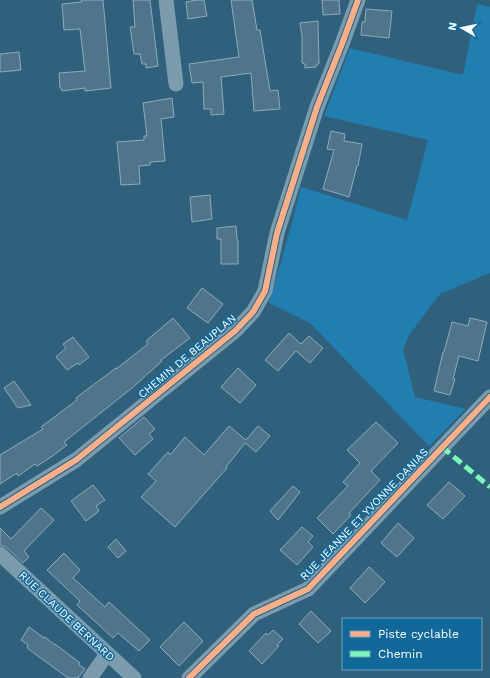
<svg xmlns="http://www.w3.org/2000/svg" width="490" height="678" font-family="'Work Sans',sans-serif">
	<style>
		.green { fill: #217eb0 }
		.building { fill: #4e758a; stroke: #8fabbb }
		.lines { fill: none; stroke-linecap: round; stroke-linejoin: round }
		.minor { stroke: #7b9cad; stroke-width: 15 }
		.quiet { stroke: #7af9b4; stroke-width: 5; stroke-dasharray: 10 5; stroke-linecap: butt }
		.cycleway-casing { stroke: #11699b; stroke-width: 8 }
		.cycleway { stroke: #ffac80; stroke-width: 6 }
		.labels { text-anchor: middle; stroke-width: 3; stroke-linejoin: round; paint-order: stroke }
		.street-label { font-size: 11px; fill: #fff; stroke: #11699b }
	</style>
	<rect width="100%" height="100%" fill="#30617c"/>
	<!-- green -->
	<path class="green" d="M477,4L490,7V273L440,294L409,335L403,349L415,397L466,409L429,446L310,323L269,303L292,223L301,187L407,220L428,140L324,116L350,48L463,75Z"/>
	<!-- building -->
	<g class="building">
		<path d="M81,0H103L111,88L85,91V88L62,91L61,88H60L59,73L85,71L80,29L64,30L62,4L82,2Z"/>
		<path d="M133,0H150L158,66L146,68V64H142L140,54H134L130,27H135Z"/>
		<path d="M197,0H204L207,16L188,19L186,2Z"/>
		<path d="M231,0H252L257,30H260L270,91L278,90L280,109L254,111L251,73L221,77L224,114L211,115V109H204L203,82L192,83L189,64L239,57Z"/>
		<path d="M322,0H339L340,14L323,15Z"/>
		<path d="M366,9L392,11L389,38L361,35L362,22H365Z"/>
		<path d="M318,21L319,64H317L316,67L305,68V64L302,63V36L300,23Z"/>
		<path d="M19,52L21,70L0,72V54Z"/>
		<path d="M172,98L174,117L161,119L165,161L150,162V165L139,166L140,184L121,185L117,142L144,140V136H147L143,103Z"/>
		<path d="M331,131L345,134L344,141L362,144L358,166H357L349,197L323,189L334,150L327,149Z"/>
		<path d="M210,195L212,219L192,222L190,197Z"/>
		<path d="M236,226L237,239L238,240V264H221V239H217V228Z"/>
		<path d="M202,288L223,304L208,323L187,308Z"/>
		<path d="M173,318L190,338L161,360L162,361L132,388L64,442L67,445L54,455L37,466L35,464L18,476L17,473L0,484V455L43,429L41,427L77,400L76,398L85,391L116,368V369L148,344L146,341Z"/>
		<path d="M470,318L487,322L478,361L459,356L453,379H455L450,395L434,391L443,352H444L452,322L468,326Z"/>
		<path d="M289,333L301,344L309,336L323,348L310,363L296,351L278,371L265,360Z"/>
		<path d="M73,337L89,357L79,365L78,363L67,370L56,357L66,348L63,344Z"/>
		<path d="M238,368L256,385L240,403L221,387Z"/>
		<path d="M14,381L31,405L18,408L4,388Z"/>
		<path d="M144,417L155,429L149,434L153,439L135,455L119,438Z"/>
		<path d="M376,422L398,443L371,471L380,480L349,513L351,515L333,534L317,518L348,486L343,482L360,463L347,450Z"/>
		<path d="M229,426L246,440L258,426L270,436L256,452L245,443L226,467L227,468L175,527L141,497L156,481L148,474L168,452L170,455L185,437L204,455Z"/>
		<path d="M449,482L465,496L443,519L427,505Z"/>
		<path d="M93,485L105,500L96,506L99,511L86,521L71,501Z"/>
		<path d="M293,486L300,492L278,520L270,511Z"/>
		<path d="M41,508L54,520L24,551L29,557L23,563L6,547L0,545V528L11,539Z"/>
		<path d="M398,523L414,538L397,557L381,543Z"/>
		<path d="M302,527L313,536L308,542L313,547L297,565L280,550Z"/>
		<path d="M116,539L126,551L118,558L108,547Z"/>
		<path d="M64,553L80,570L73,578L105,607L109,602L150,640L139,651L118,633L113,638L77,605L80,601L47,570Z"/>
		<path d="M369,567L385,582L365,603L350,588Z"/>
		<path d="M311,611L331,631L318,643L299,624Z"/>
		<path d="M184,622L203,641L179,666L160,647Z"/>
		<path d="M29,627L44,638L45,637L55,645V644L80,663L79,665L85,669L78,678H68L27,648L28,645L21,640Z"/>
		<path d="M273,630L283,639L277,645L279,646L262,664L249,651L266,633L268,635Z"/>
	</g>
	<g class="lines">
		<!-- minor -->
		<g class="minor">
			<path d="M166,0L176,84"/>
			<path d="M0,507L76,460L235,331L253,312L265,291L277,233L317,107L342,44L358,0"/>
			<path d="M0,554L134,678"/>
			<path d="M90,678L107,654"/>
			<path d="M189,678L254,614L308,589L490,397"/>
		</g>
		<!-- quiet -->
		<path class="quiet" d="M442,447L490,487"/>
		<defs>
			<g id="cycleway">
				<path d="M0,507L76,460L235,331L253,312L265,291L277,233L317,107L342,44L358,0"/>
				<path d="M189,678L254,614L308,589L490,397"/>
			</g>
		</defs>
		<!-- cycleway casing -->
		<use href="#cycleway" class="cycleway-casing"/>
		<!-- cycleway -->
		<use href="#cycleway" class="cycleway"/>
	</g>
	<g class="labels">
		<!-- street labels -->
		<g class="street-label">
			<text transform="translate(187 356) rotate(-40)" y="4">CHEMIN DE BEAUPLAN</text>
			<text transform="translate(364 514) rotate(-46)" y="4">RUE JEANNE ET YVONNE DANIAS</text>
			<text transform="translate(67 616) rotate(43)" y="4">RUE CLAUDE BERNARD</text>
		</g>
	</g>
	<!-- legend -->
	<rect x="342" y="618" width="140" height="52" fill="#11699b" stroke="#70a5c3"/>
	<rect x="350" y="631" width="20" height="6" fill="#ffac80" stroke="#70a5c3"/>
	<text x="378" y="638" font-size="12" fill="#ffffff">Piste cyclable</text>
	<rect x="350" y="651" width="20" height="6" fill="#7af9b4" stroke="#70a5c3"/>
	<text x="378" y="658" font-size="12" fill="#ffffff">Chemin</text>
	<!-- north arrow -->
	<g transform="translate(462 28) rotate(279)" stroke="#11699b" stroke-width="3" paint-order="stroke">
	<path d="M0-3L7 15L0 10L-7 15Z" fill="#ffffff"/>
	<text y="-6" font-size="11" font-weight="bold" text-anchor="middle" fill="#ffffff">N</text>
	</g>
</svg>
